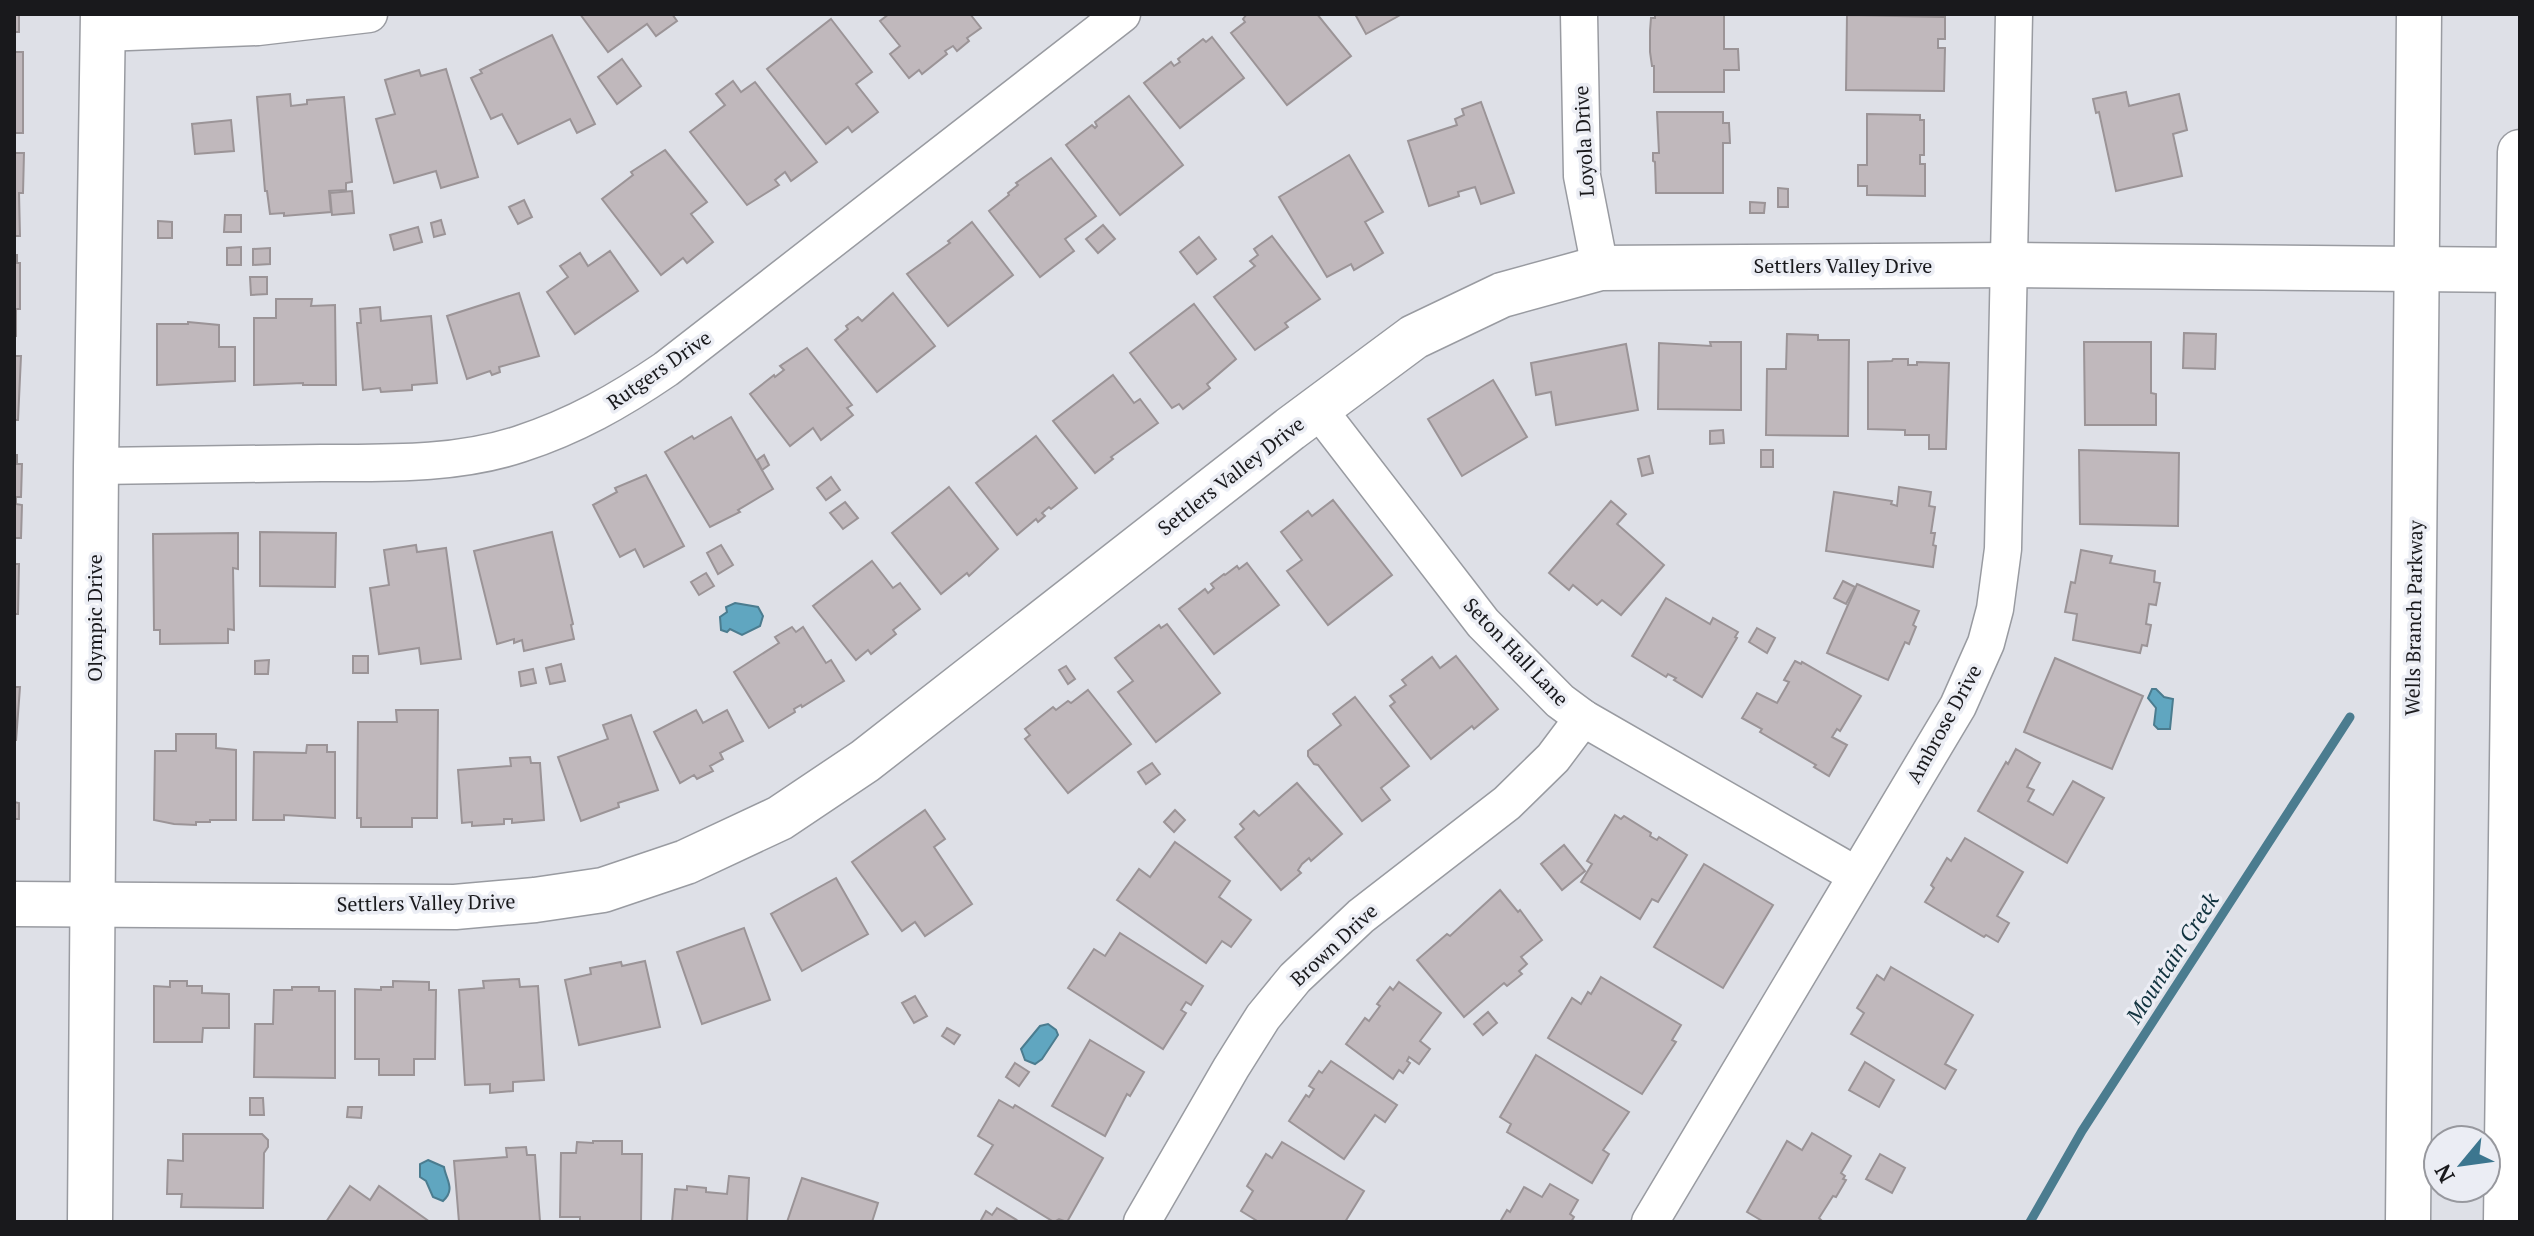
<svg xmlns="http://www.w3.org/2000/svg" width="2534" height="1236" font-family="'PT Serif',serif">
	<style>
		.water { fill: #60a6c0; stroke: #4b7c8f; stroke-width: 2 }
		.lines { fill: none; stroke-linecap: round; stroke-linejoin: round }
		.stream { stroke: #4b7c8f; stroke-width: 9 }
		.building { fill: #c0b8bc; stroke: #9b9497; stroke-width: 2 }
		.minor-casing { stroke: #999ba1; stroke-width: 39 }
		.tertiary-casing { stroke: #999ba1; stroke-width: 47 }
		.secondary-casing { stroke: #999ba1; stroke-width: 47 }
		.minor { stroke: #fff; stroke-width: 36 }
		.tertiary { stroke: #fff; stroke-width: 44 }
		.secondary { stroke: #fff; stroke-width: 44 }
		.labels { text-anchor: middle; stroke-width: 7; stroke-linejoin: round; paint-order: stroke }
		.street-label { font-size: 20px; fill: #19191c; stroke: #ebedf4 }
		.water-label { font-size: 22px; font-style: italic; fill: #10323e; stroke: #ebedf4 }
	</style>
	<rect width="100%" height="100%" fill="#dee0e7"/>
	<!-- water -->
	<g class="water">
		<path d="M735,603L758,607L763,616L760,626L742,635L730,629L727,632L721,630L720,617L727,612L726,607Z"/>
		<path d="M2152,689H2156L2164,697L2173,699L2170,729H2158L2154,725L2156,708L2148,698Z"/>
		<path d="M1048,1024L1056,1030L1058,1035L1042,1059L1035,1064L1025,1060L1021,1049L1040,1026Z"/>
		<path d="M428,1160L444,1167C446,1180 456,1189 443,1201L433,1197L426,1181L420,1177V1164Z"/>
	</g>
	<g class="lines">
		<!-- stream -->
		<path class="stream" d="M2030,1222L2082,1131L2350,717"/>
	</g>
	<!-- building -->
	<g class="building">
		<rect x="14" y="14" width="5" height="18"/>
		<path d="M580,14H672L677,21L656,36L647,24L608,52Z"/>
		<path d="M889,14H970L981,28L967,38L969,41L957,51L953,46L945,51L947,54L922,74L919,70L909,78L890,54L900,46L880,21Z"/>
		<path d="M1247,14H1317L1351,56L1287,105L1231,33L1245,22L1243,19Z"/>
		<path d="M1355,14H1402L1366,34Z"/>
		<path d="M1655,14H1724V49H1738L1739,70H1724V92H1654V66H1652L1650,52V31L1651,18H1655Z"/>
		<path d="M1847,15L1945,17V39H1938V48H1945L1944,91L1846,90Z"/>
		<path d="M831,19L872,72L856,84L878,112L852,132L848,127L826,144L767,69Z"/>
		<path d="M552,35L595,124L577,133L570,119L518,144L502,114L491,119L471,78L482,73L480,70Z"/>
		<path d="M1212,37L1244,78L1180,128L1144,83L1171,62L1174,66L1180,62L1178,59L1203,39L1206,42Z"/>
		<rect x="14" y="52" width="9" height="81"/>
		<path d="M622,59L641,86L617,104L598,77Z"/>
		<path d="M446,69L478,177L441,188L436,171L394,183L376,119L395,114L385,80L419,70L421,76Z"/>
		<path d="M733,81L741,92L755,82L817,162L791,181L785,172L775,180L779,185L747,205L690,132L725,105L716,94Z"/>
		<path d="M2126,92L2129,106L2179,94L2187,130L2173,134L2182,176L2116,191L2099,112L2096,113L2093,99Z"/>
		<path d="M290,94L291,106L307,104V100L344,97L352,182L346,183V190L329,191L331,212L284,216V213L270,214L267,191H265L257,97Z"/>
		<path d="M1129,96L1183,165L1120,215L1066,145L1092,125L1095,128L1097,126L1095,122Z"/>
		<path d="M1481,102L1514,193L1481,204L1475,187L1458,192L1459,196L1429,206L1408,141L1457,125L1455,119L1464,115L1462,109Z"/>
		<path d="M1657,112H1723V123H1729L1730,143H1723V193H1656L1655,162L1653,161V153H1659Z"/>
		<path d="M1867,114L1920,115V120H1924V155H1920V164H1925V196L1867,195V186H1858V165H1867Z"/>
		<path d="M231,120L234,151L195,154L192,124Z"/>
		<path d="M665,150L707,202L691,214L713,242L687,263L683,258L661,275L602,199L633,175L631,172Z"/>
		<path d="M14,153H24L23,193H19L20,236H14Z"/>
		<path d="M1349,155L1383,212L1365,222L1383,253L1354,270L1351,264L1327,277L1279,197Z"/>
		<path d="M1051,158L1096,216L1065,239L1074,251L1040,277L989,211L1009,195L1008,193L1018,185L1016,183Z"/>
		<path d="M1778,188L1788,189V207H1778Z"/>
		<path d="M352,191L354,213L332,215L330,193Z"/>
		<path d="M524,200L532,217L518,224L509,207Z"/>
		<path d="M1750,202L1765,203L1764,213H1750Z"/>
		<path d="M225,215H241V232H224Z"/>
		<path d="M441,220L445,234L434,237L431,223Z"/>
		<path d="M158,221L172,222V238H158Z"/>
		<path d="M972,222L1013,275L948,326L907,274L950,243L948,241Z"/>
		<path d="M1103,225L1115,239L1098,253L1086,239Z"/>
		<path d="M418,227L422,242L394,250L390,235Z"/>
		<path d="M1272,236L1320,299L1285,323L1288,327L1255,350L1214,297L1255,266L1250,261L1258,255L1254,249Z"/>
		<path d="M1199,237L1216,259L1197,274L1180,252Z"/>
		<path d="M241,247V265H227V248Z"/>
		<path d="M270,248V264L253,265V249Z"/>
		<path d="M610,251L638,291L575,334L547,292L568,277L560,266L580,253L588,266Z"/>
		<path d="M14,255H17V263H20V309H16V336H14Z"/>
		<path d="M250,277H267V294L251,295Z"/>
		<path d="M519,293L539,356L499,367L500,372L492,375L490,371L467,379L447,316Z"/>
		<path d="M893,293L935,346L877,392L835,340L848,329L846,326L858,317L862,321Z"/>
		<path d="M276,299H312L311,306L335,305L336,385H303V383L254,385V318H276Z"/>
		<path d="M1194,304L1236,359L1207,384L1210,388L1183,409L1179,404L1172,408L1130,353Z"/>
		<path d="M380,307L381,321L431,316L437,383L412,385V390L381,392L380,388L363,390L357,323H361L360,309Z"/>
		<path d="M188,322L219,325V347H235V381L157,385V324H188Z"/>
		<path d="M2184,333L2216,334L2215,369L2183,368Z"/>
		<path d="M1787,334L1818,335V340H1849L1848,436L1766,435L1767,369H1786Z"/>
		<path d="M1710,342H1741V410L1658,409L1659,343L1711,346Z"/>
		<path d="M2084,342H2151V393L2156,394V425H2085Z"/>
		<path d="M1626,344L1638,410L1556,425L1551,392L1536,395L1531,363Z"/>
		<path d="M807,348L852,405L847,408L853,415L821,440L813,428L790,446L750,394L774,375L775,377L784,370L780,366Z"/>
		<path d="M14,356H21L18,420H14Z"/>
		<path d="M1893,359H1908V365H1917V362L1949,363L1946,449H1929V435H1905V430L1868,429V362L1892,361Z"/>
		<path d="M1113,375L1134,403L1140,399L1158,423L1111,457L1113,459L1095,473L1053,421Z"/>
		<path d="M1493,380L1527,437L1462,476L1428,419Z"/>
		<path d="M731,417L773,489L738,510L740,512L710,527L665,452L692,436L694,439Z"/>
		<path d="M1723,430L1724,443L1710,444V431Z"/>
		<path d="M1036,436L1077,488L1051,509L1049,507L1042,513L1045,516L1038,522L1036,519L1017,535L976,483Z"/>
		<rect x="1761" y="450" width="12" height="17"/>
		<path d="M2079,450L2179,453L2178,526L2080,524Z"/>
		<path d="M14,455H17V464H22L21,497H16V504L22,505L21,538H14Z"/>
		<path d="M764,455L769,465L762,470L757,460Z"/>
		<path d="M1649,456L1653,473L1642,476L1638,459Z"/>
		<path d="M646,475L684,546L644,567L635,549L620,557L593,505L617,492L615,488Z"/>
		<path d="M831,477L840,490L826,500L817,488Z"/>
		<path d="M949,487L998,549L969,576L967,573L941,594L892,533Z"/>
		<path d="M1899,487L1931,492L1929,506L1935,507L1931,533H1935L1933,545L1936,546L1933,567L1826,551L1834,492L1892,501L1891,504L1897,506Z"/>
		<path d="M1333,500L1392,575L1328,625L1287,571L1302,560L1281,532L1308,511L1312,516Z"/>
		<path d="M1611,501L1626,514L1617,524L1664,565L1621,615L1602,600L1597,605L1573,585L1569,590L1549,573Z"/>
		<path d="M845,502L858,518L843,529L830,513Z"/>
		<path d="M260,532L336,533L335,587L260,586Z"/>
		<path d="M552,532L573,624L571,625L574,639L524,651L522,640L514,643V639L497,644L474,551Z"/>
		<path d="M238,533V569L233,568L234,630L228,629V643L160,644V630H154L153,534Z"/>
		<path d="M416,545L417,552L446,548L461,659L421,664L419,648L379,654L370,588L389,585L384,550Z"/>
		<path d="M721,545L733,565L718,574L707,553Z"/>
		<path d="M2081,550L2112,556L2110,563L2155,571L2154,582L2160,583L2156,605L2149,604L2146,624L2151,625L2147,646L2142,645L2140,653L2073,640L2077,614L2065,612L2071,582L2075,583Z"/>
		<path d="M872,561L893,588L900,583L920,609L893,630L896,634L871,654L868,650L856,660L813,606Z"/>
		<path d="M1247,563L1279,605L1214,654L1179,609L1205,589L1208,593L1214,588L1211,584L1224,574L1225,575L1237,566L1239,569Z"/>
		<path d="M14,564H19L18,614H14Z"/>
		<path d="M706,573L714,586L699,595L691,582Z"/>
		<path d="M1843,581L1855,587L1846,604L1834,598Z"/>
		<path d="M1857,584L1919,611L1913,625L1916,627L1909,644L1905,642L1888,680L1827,653Z"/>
		<path d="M1666,598L1710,624L1713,618L1738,632L1735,637L1737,638L1702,697L1674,680L1676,678L1668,674L1666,677L1632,656Z"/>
		<path d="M1167,624L1220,693L1156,742L1118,692L1133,681L1115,658L1159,625L1161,628Z"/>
		<path d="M792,627L796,632L803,627L826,663L831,660L844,681L802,707L801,705L794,709L795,712L769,728L734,672L779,643L775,637Z"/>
		<path d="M1757,628L1775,638L1767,653L1749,642Z"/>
		<rect x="353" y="656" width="15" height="17"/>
		<path d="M1456,656L1498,709L1474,729L1472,726L1431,759L1390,706L1395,702L1390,696L1406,685L1402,680L1432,657L1440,668Z"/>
		<path d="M14,657L15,687H20L16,741Z"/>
		<path d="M2055,658L2143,696L2112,769L2024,732Z"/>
		<path d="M269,660L268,674H255V661Z"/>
		<path d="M1795,661L1801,664L1802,662L1861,696L1840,731L1837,729L1832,737L1847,745L1829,776L1814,767L1816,765L1760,732L1762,729L1742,718L1757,693L1777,703L1789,682L1784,680Z"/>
		<path d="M561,664L565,681L550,684L546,668Z"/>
		<path d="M1066,666L1075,679L1068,684L1059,670Z"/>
		<path d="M533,669L536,683L521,686L519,672Z"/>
		<path d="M1088,690L1131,744L1068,793L1025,739L1030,735L1025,729L1053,707L1056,710L1068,701L1071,703Z"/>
		<path d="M1355,697L1409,766L1381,788L1390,800L1362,821L1318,765L1314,764L1308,756V751L1341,725L1333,714Z"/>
		<path d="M396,710H438L437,818H412V827H361V818H357L358,722H397Z"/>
		<path d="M696,710L703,723L727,710L743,741L720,753L723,759L710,766L713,771L697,779L694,775L680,783L654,732Z"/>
		<path d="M631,715L658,790L618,803L619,807L581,821L558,757L608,739L603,725Z"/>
		<path d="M176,734H216V748L236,750V820H210V822H196V825L174,824L154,820L155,751H176Z"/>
		<path d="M307,745H327V752H335V818L284,815V820H253L254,752L306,753Z"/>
		<path d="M2016,749L2040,763L2027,787L2034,790L2028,801L2053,815L2073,781L2104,798L2067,863L1978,811L2006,762L2008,764Z"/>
		<path d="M530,757L531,763H540L544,820L512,823V819H504V824L472,826V822L462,823L458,770L511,766L510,758Z"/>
		<path d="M1152,763L1160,774L1146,784L1138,772Z"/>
		<path d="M1297,783L1342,834L1311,861L1309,858L1302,864L1298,870L1301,873L1281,890L1235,837L1244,829L1240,824L1254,811L1259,816Z"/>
		<path d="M14,802L19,803V819H14V835Z"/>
		<path d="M925,810L945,839L934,847L972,904L925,936L915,922L902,931L852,862Z"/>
		<path d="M1175,810L1185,820L1174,832L1164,822Z"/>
		<path d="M1615,815L1621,819L1624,816L1651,833L1650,836L1657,840L1659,837L1687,855L1658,902L1652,899L1640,919L1581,882L1592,864L1587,861Z"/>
		<path d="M1965,838L2023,872L1997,916L2009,923L1998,942L1986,935L1984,937L1925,902L1934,888L1931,885L1947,858L1951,861Z"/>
		<path d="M1175,842L1230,881L1219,897L1251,920L1231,947L1222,941L1206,963L1117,900L1139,869L1150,877Z"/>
		<path d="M1564,845L1585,871L1562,890L1541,864Z"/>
		<path d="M1704,864L1773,905L1723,988L1654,947Z"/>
		<path d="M836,878L868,934L802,971L771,914Z"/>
		<path d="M1500,890L1518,912L1520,910L1542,940L1521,957L1527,964L1519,971L1522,974L1507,986L1504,983L1464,1017L1417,960L1447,934L1450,936Z"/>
		<path d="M744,928L770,1000L702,1024L677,952Z"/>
		<path d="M1120,933L1203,986L1191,1005L1186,1002L1181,1010L1186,1013L1163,1049L1068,988L1094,949L1105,956Z"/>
		<path d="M645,961L660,1027L579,1045L565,980L591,974L590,968L621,962L622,966Z"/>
		<path d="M1891,967L1973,1015L1945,1064L1956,1070L1945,1089L1851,1034L1864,1013L1857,1008L1877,975L1884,980Z"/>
		<path d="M1601,977L1681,1025L1672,1040L1676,1042L1642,1094L1548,1038L1572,998L1581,1004L1588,992L1591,994Z"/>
		<path d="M519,979L520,987L538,986L544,1080L513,1082V1091L490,1093V1084L465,1085L459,990L484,988L483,981Z"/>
		<path d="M170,981H187V986H202V993L229,994V1028H203L202,1042H154V986L170,987Z"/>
		<path d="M393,981L429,982V990H436L435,1059H414V1075H379V1059H355V989L381,990V987H393Z"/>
		<path d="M1399,982L1441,1013L1420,1041L1430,1049L1419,1064L1409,1057L1407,1061L1410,1063L1403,1073L1399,1070L1393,1079L1346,1044L1365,1018L1369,1021L1380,1006L1377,1004L1390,987L1393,990Z"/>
		<path d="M292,987H319V991H335V1078L254,1077L255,1024H273L274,990H292Z"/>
		<path d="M915,996L927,1016L914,1023L902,1003Z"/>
		<path d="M1488,1012L1497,1023L1483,1035L1474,1024Z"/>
		<path d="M947,1028L960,1035L954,1044L942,1036Z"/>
		<path d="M1090,1040L1144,1072L1130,1096L1127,1094L1105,1136L1052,1106Z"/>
		<path d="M1536,1055L1629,1112L1603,1150L1609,1154L1592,1183L1507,1132L1511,1124L1500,1117Z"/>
		<path d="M1331,1061L1397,1105L1385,1122L1375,1115L1344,1159L1289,1121L1306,1095L1309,1097L1314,1089L1309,1086L1319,1071L1322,1073Z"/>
		<path d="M1865,1062L1894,1080L1879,1107L1849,1090Z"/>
		<path d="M1015,1063L1029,1072L1019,1086L1006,1077Z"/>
		<path d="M250,1098H263L264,1115H250Z"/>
		<path d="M999,1100L1013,1108L1015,1105L1103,1158L1067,1222L1059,1219L1054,1222L975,1174L993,1145L978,1136Z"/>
		<path d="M348,1107H362L361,1118L347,1117Z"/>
		<path d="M1812,1133L1851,1156L1841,1173L1845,1176L1843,1179L1846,1180L1836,1197L1833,1196L1819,1218L1823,1222H1764L1747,1212L1787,1141L1802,1150Z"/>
		<path d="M183,1134H262L268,1140V1147L264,1153L263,1208L181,1207L182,1194H167L168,1160L183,1161Z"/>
		<path d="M593,1141H622V1154H642L641,1222H580V1217H560L561,1153H576L577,1142L593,1143Z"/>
		<path d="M1282,1142L1364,1191L1345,1222H1259L1241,1211L1253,1191L1247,1186L1266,1154L1272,1158Z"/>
		<path d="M526,1147L527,1155H535L540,1221L459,1222L454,1161L507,1157L506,1148Z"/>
		<path d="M1880,1154L1905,1168L1892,1193L1866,1179Z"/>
		<path d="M729,1176L749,1178L747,1222H672L675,1189L687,1190V1186L706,1188V1192L727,1194Z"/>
		<path d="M802,1178L878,1203L872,1222H787Z"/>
		<path d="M1550,1184L1578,1200L1570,1214L1574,1217L1571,1222H1500L1507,1210L1510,1212L1524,1187L1542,1197Z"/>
		<path d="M350,1186L370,1200L379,1186L430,1222H326Z"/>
		<path d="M997,1208L1020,1222H980L986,1211L992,1215Z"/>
	</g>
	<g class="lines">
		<defs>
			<g id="minor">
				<path d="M1579,14L1582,176L1600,268"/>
				<path d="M103,33L258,27L369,14"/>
				<path d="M1318,409L1483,623L1560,701L1583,718L1856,875"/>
				<path d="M96,466C171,465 246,464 321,463C387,463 457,465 520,444C575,426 619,401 666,369L1122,14"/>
				<path d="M1142,1222L1231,1068L1263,1017L1295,978L1361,916L1507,803L1553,758L1583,718"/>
				<path d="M1650,1222L1958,706L1986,643L1995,609L2003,549L2014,14"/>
			</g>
			<g id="tertiary">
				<path d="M14,904L455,907L535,900L603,890L686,862L780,818L865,761L1290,429L1414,337L1502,295L1600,268L2010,265L2519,270"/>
				<path d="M90,1222L96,466L103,14"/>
			</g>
			<g id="secondary">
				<path d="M2408,1222L2419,14"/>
				<path d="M2506,1222L2520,152"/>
			</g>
		</defs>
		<!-- minor casing -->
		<use href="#minor" class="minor-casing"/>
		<!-- tertiary casing -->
		<use href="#tertiary" class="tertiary-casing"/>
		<!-- secondary casing -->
		<use href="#secondary" class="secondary-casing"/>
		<!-- minor -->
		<use href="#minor" class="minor"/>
		<!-- tertiary -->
		<use href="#tertiary" class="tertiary"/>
		<!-- secondary -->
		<use href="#secondary" class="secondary"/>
	</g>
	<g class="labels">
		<!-- street labels -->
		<g class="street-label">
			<text transform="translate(1584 141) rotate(-93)" y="7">Loyola Drive</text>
			<text x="1843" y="273">Settlers Valley Drive</text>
			<text transform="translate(659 370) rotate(-35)" y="7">Rutgers Drive</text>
			<text transform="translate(1231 476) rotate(-38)" y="7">Settlers Valley Drive</text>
			<text transform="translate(95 618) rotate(-90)" y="7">Olympic Drive</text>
			<text transform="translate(2414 618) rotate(-89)" y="7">Wells Branch Parkway</text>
			<text transform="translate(1516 652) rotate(46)" y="7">Seton Hall Lane</text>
			<text transform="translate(1944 724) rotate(-61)" y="7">Ambrose Drive</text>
			<text transform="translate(426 903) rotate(-1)" y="7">Settlers Valley Drive</text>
			<text transform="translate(1334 945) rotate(-43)" y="7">Brown Drive</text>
		</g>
		<!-- water labels -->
		<g class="water-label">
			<text transform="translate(2172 958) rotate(-57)" y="8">Mountain Creek</text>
		</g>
	</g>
	<!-- border -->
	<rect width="2534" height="1236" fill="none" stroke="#19191c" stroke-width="32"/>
	<!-- north arrow -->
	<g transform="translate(2462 1164) rotate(241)"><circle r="38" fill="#ebedf4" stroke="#97989e" stroke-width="2"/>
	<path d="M0-6L14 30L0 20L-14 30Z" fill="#3c768f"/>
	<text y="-12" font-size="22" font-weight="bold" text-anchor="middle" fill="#19191c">N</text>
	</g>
</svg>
